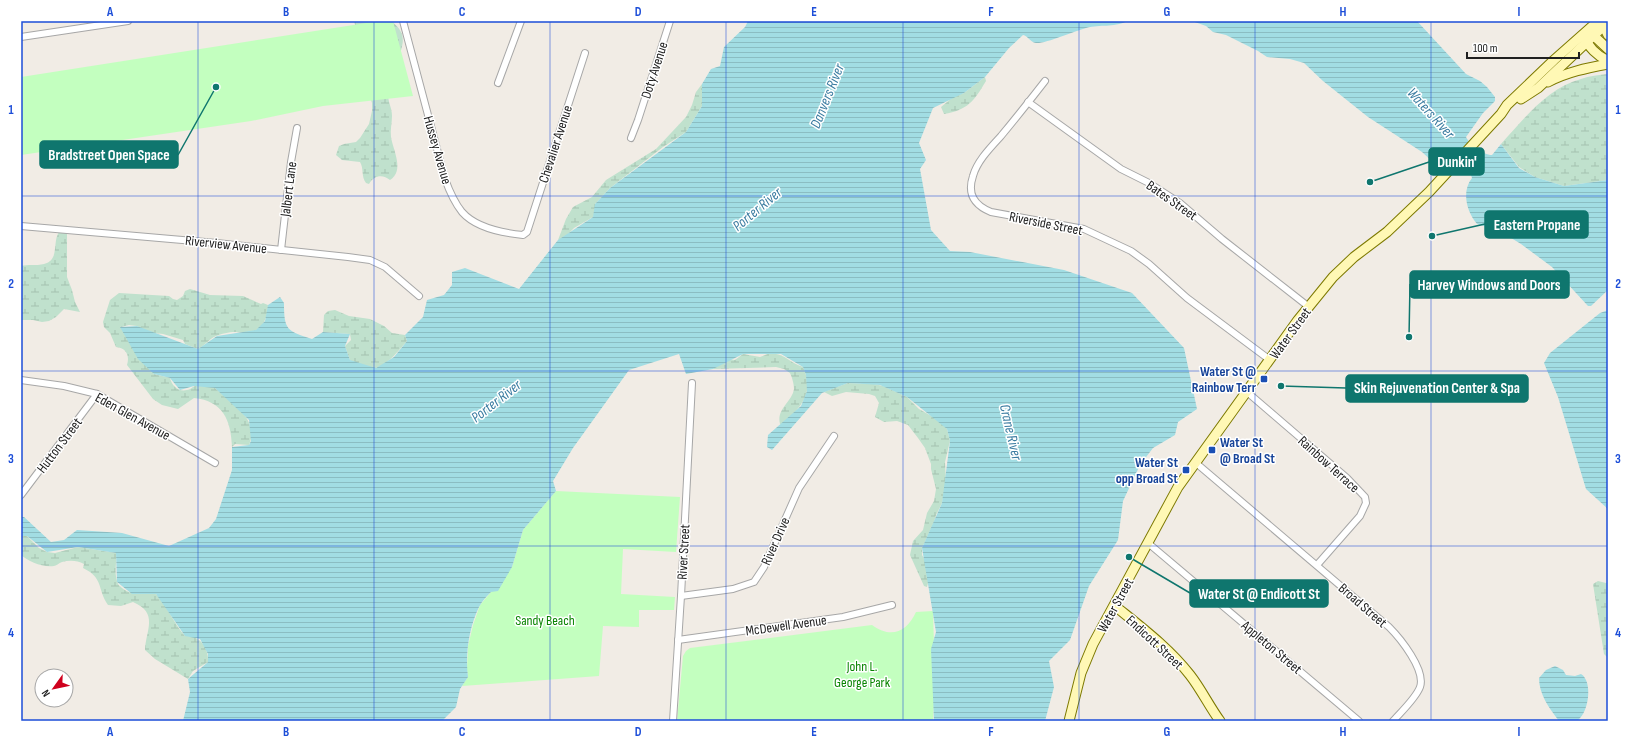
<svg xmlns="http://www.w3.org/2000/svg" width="1629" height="742" font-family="'Sofia Sans Condensed',sans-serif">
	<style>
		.wetland { fill: url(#wetland-marsh) }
		.park { fill: #c3ffbf }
		.water { fill: url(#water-rules) }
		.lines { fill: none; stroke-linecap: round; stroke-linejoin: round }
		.minor-casing { stroke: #a7a7a7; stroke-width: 8 }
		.secondary-casing { stroke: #7d7900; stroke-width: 11 }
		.minor { stroke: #fff; stroke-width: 6 }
		.secondary { stroke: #fff8b5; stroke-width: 9 }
		.grid { fill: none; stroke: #1d4ed8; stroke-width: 1; stroke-opacity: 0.55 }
		.transit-dot { fill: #1a4fb4; stroke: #fff; stroke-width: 1.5 }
		.labels { text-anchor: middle; stroke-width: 3; stroke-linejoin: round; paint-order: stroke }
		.street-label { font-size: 14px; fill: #202020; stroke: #fff }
		.transit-label { font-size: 14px; font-weight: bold; fill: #164399; stroke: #fff; text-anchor: end }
		.park-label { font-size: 14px; fill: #098502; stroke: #fff }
		.water-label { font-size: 15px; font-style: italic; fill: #3b7ca1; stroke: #fff }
		.leader { fill: none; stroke: #0f766e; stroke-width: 1.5 }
		.callout-dot { fill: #0f766e; stroke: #fff; stroke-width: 1.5 }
		.callout { fill: #0f766e; stroke: #0f766e; stroke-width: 1.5 }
		.callout-label { font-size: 15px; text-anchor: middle; font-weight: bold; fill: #fff }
		.neatline { fill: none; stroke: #1d4ed8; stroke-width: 1.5 }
		.grid-label { font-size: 13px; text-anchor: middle; font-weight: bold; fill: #1d4ed8 }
	</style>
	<defs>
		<pattern id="wetland-marsh" width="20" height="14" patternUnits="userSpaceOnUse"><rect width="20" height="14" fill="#c0e1cd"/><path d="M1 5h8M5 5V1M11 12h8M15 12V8" fill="none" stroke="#a5c1b0"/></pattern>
		<pattern id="water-rules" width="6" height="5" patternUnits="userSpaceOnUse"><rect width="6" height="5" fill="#a2dde3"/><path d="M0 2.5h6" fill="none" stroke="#8bbdc2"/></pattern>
	</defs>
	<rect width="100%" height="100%" fill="#f1ece5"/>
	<!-- wetland -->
	<g class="wetland">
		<path d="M354,21H391C407,33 404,43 398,59C395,68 389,85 388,95C388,101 392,109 392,116C392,123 390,130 391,137C393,150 405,171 390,180C383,174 374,175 369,184L366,183C361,177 364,168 360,162L342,160L336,155L339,146L344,144L356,142L360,138L369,124L372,111V103L367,86L364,56Z"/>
		<path d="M1608,74V180L1564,186L1535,177L1519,167L1501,144C1524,119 1547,88 1581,79C1589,76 1599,75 1608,74Z"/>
		<path d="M985,77L986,81C974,101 968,110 944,114L941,107L953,97L964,93Z"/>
		<path d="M702,84L705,88L702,106L686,132L663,147L610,188L595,204V213L593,217L574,228L564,238L558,240L566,219L573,207L592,197L606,180L656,149L686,117L692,105L696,92Z"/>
		<path d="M59,232H64L67,234V277L72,290L75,302L80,312L64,309L56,317L49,321L42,322L33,320H21V266C28,264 36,266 44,264C60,260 52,242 59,232Z"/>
		<path d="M190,289L210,295L243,296L261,304L263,303L268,305C268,316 263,330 251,332C245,333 240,332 235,332C229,332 221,334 216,336C209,339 205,345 198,349L185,344L183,340L163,334L147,332L137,326L129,325L121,327L154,374L170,378C172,386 178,392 187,390C190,390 192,387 195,386C201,384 210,386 215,388C231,402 260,419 249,445L235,444L232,447C231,420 223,401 194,398L178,409L162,405L153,399L127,365C130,355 126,348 116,347L110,333L104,327L103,322L110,300L119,293L169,296L173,299L177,300L183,296L185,291Z"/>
		<path d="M335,310L349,316L370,319L384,326L392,333L405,335L407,341C399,350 382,373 367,368C361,367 355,363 350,360L345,346L351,340L350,334L323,332L324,315L328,311Z"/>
		<path d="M770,353C788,355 788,362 803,367C815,393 801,406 784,424H780C776,409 792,402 794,389C794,384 792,377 790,373L784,369L776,367L713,369L726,359L735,360L743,354L760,357Z"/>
		<path d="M848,383L874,384L883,386L907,397L919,409L940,421L947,429L950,441L945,462L946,483L942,503L936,515L934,522L922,548V555L928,566L929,579L927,587L924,586L910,555L913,541L923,530L927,513L934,501L936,489L931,469V464L925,448L918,438L908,425L897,421L884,422L875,417L879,403L875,396L869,394L846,392L832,396L824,392Z"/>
		<path d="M21,535L27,536L39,548L47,552L55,553L78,547L116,553C117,563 114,571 117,581C117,584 120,586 122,588C135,599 149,588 157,595C168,607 174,624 185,636C200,635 209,648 208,662L193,671L188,679L155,659L145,650C146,630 159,613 133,602L121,606L108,605C97,589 104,578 83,568L84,564C77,560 69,560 62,562C59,563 56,566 54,566C43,568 28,561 21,555Z"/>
		<path d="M1598,581L1606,583L1608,582V658L1604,654L1593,584Z"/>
	</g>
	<!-- park -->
	<g class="park">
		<path d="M379,21H393L413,96L323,106L251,121L21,155V77Z"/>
		<path d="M556,491L680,497L676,552L623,549L621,594L675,597L674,610H639V627L603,626L599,676L462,686L468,677L467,669L468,646L473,625L480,605L512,567L523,530Z"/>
		<path d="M933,611L935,683L933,721H677L683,656L686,651L690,648L872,625C891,639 907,632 916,612Z"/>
	</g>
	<!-- water -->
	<g class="water">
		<path d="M748,21H1128C1111,28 1102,24 1086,28C1075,31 1045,44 1036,43C1030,42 1028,36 1023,35L1009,48L985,77L964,93L933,108L919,143L926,160L920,169L931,230L950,251L970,252L1064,270L1132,293L1184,348L1197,409L1178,422L1175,435L1153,448L1140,465L1123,501L1118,540L1089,586L1070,640L1049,661L1054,687L1045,721H934L931,649L936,632L922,548L942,503L950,441L947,429L907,397L880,385L848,383L822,393L772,450L767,447L768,435L801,406L807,391L806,375L803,367L781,354H743L713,369L686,374L679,354L629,370L573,448L553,481L556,491L523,530L512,567L498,591L491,592C487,596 482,601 479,607C469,628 465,654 468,677L460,689L456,707L442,721H183L190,692L188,679L208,662V654L200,639L185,636L156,594H132L117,582L116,553L78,547L47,552L27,536H21V517H24L51,542L64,540L77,530L122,533L169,546L209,528L216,519L232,470V447L249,445L251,441L249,420L215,388L194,386L180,390L170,378L154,374L138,359L120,327L137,326L198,349L217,336L256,330L265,321L268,305L280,297L284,303C284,330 287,331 312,339L323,332L350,334L345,346L350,360L376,368L394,357L407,341L405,335L423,317L427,300L444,295L452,285V272L465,268L519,289L558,240L593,217L595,204L610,188L686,132L702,106V84L711,69L720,66L724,47L745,27Z"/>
		<path d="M1192,21H1417L1466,74L1480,81L1487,87L1495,97V101L1483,113L1466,137C1470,145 1483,155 1492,155L1501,144L1519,168L1535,177L1564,186L1608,180V290L1591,306H1588L1552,267L1521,244L1498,230L1477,224C1467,212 1461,192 1472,178L1471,175L1453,159L1448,158L1442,163L1435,164L1422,152L1368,117L1323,81L1304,63L1290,59L1267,57L1258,51L1226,35L1213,32L1206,26Z"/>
		<path d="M1608,310V509L1586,489L1558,397L1544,363L1550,353L1600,313Z"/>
		<path d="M1555,666L1563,670L1566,675L1575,676L1581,674C1593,681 1589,712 1578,720C1573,723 1564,721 1559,721C1549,708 1539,694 1539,678L1546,670Z"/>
	</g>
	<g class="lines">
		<defs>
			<g id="minor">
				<path d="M403,21L445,179C449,190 454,202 462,212C476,228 503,233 523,235L527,232L585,53"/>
				<path d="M21,37L128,21"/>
				<path d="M1045,81C1031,99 1016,118 1001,136C991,147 977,161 973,176C967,194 974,205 991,212L1084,229L1131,251L1149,264L1187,298L1270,360"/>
				<path d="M498,83L521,21"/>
				<path d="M1028,102L1121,169L1149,183L1180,203L1222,239L1309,307"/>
				<path d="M631,138L638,120L670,21"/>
				<path d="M21,226L217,243L348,257L370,260L385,267L419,296"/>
				<path d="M281,250L291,162L297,128"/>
				<path d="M21,380L64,386L97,394L215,463"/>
				<path d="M1247,392L1347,478L1365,497L1366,503L1360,516L1317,565"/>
				<path d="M1196,463L1389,627C1400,638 1426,670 1420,687C1416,698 1401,712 1393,721"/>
				<path d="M21,495L97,394"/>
				<path d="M1148,543L1359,721"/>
				<path d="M681,596L733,589L754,582L764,567L799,488L834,436"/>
				<path d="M678,640L843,617L892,605"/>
				<path d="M673,721L681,596L692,383"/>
			</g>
			<g id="secondary">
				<path d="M1601,21L1608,35"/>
				<path d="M1587,35H1593L1608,49"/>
				<path d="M1584,36C1588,47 1598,56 1608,61"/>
				<path d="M1548,82C1567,72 1587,68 1608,64"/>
				<path d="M1521,99L1538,88L1608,22"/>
				<path d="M1115,606C1141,627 1169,648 1190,675C1201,689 1209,706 1220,721"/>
				<path d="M1069,721L1081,673L1093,644L1178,487L1298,320L1333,277L1354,257L1387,232L1429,192L1501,114L1507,105L1554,60L1598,21"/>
			</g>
		</defs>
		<!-- minor casing -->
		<use href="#minor" class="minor-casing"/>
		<!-- secondary casing -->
		<use href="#secondary" class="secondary-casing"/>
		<!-- minor -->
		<use href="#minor" class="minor"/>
		<!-- secondary -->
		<use href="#secondary" class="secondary"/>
	</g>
	<!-- grid -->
	<path class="grid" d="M198,21V721M374,21V721M550,21V721M726,21V721M903,21V721M1079,21V721M1255,21V721M1431,21V721M21,196H1608M21,371H1608M21,546H1608"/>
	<!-- markers -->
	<g class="transit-dot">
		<rect x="1260" y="375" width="8" height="8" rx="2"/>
		<rect x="1208" y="446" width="8" height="8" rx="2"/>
		<rect x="1182" y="466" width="8" height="8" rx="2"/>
	</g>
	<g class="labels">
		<!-- street labels -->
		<g class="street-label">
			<text transform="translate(654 70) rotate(-72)" y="5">Doty Avenue</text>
			<text transform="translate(555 144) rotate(-72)" y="5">Chevalier Avenue</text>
			<text transform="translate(438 150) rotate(74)" y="5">Hussey Avenue</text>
			<text transform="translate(288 189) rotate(-83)" y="5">Jalbert Lane</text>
			<text transform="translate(1172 200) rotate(35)" y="5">Bates Street</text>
			<text transform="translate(1046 223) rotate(11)" y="5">Riverside Street</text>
			<text transform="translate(226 244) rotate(6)" y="5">Riverview Avenue</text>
			<text transform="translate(1290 333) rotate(-54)" y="5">Water Street</text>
			<text transform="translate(133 416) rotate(29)" y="5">Eden Glen Avenue</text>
			<text transform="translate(59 445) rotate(-53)" y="5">Hutton Street</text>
			<text transform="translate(1329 464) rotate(42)" y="5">Rainbow Terrace</text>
			<text transform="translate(775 541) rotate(-66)" y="5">River Drive</text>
			<text transform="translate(683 552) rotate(-87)" y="5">River Street</text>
			<text transform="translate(1115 605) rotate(-61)" y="5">Water Street</text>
			<text transform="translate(1363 605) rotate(41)" y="5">Broad Street</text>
			<text transform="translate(786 625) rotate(-8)" y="5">McDewell Avenue</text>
			<text transform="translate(1155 642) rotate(43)" y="5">Endicott Street</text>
			<text transform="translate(1272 647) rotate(40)" y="5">Appleton Street</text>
		</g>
		<!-- transit labels -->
		<g class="transit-label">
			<text x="1256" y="376">Water St @<tspan x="1256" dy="16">Rainbow Terr</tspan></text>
			<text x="1220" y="447" text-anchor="start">Water St<tspan x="1220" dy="16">@ Broad St</tspan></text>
			<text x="1178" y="467">Water St<tspan x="1178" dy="16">opp Broad St</tspan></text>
		</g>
		<!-- park labels -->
		<g class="park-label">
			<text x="545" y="625">Sandy Beach</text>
			<text x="862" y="671">John L.<tspan x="862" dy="16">George Park</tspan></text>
		</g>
		<!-- water labels -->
		<g class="water-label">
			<text transform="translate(827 96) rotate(-68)" y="5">Danvers River</text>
			<text transform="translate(1431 113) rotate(48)" y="5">Waters River</text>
			<text transform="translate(757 209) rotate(-40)" y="5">Porter River</text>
			<text transform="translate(496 401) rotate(-38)" y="5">Porter River</text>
			<text transform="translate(1011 432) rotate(77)" y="5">Crane River</text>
		</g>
	</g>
	<!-- callouts -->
	<path class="leader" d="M216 87L178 155M1370 182L1429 162M1432 236L1485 224M1409 337L1410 284M1281 386L1346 388M1129 557L1190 593"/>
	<g class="callout-dot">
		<circle cx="216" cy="87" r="4"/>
		<circle cx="1370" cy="182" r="4"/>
		<circle cx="1432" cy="236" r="4"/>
		<circle cx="1409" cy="337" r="4"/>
		<circle cx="1281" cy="386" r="4"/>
		<circle cx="1129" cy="557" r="4"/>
	</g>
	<g class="callout">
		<rect x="40" y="141" width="138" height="27" rx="4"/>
		<rect x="1429" y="148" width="55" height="27" rx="4"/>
		<rect x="1485" y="211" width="103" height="27" rx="4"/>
		<rect x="1410" y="271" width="159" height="27" rx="4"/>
		<rect x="1346" y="375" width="182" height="27" rx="4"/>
		<rect x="1190" y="580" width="138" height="27" rx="4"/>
	</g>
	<g class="callout-label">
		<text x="109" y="160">Bradstreet Open Space</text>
		<text x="1457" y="167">Dunkin'</text>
		<text x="1537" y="230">Eastern Propane</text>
		<text x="1489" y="290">Harvey Windows and Doors</text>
		<text x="1437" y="393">Skin Rejuvenation Center &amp; Spa</text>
		<text x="1259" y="599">Water St @ Endicott St</text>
	</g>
	<!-- border -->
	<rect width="1629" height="742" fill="none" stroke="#ffffff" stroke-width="44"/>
	<!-- north arrow -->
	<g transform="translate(54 688) rotate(237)"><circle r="19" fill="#ffffff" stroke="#a6a6a6"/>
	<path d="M0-3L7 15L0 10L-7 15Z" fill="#cf001d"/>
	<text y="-6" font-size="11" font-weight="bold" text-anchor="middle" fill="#202020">N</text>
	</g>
	<!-- scale -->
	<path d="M1467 52v6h112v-6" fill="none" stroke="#202020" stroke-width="2"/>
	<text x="1473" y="52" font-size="12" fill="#202020" stroke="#ffffff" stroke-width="3" paint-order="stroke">100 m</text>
	<rect x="22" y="22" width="1585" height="698" class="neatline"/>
	<g class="grid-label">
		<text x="110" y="16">A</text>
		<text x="286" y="16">B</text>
		<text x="462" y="16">C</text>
		<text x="638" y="16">D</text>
		<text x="814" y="16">E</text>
		<text x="991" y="16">F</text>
		<text x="1167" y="16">G</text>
		<text x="1343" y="16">H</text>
		<text x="1519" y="16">I</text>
		<text x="11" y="114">1</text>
		<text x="1618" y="114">1</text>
		<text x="11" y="288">2</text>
		<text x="1618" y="288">2</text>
		<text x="11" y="463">3</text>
		<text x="1618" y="463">3</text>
		<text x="11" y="637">4</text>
		<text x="1618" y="637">4</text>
		<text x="110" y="736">A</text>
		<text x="286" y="736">B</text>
		<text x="462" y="736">C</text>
		<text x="638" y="736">D</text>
		<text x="814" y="736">E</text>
		<text x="991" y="736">F</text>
		<text x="1167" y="736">G</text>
		<text x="1343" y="736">H</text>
		<text x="1519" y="736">I</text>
	</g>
</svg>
